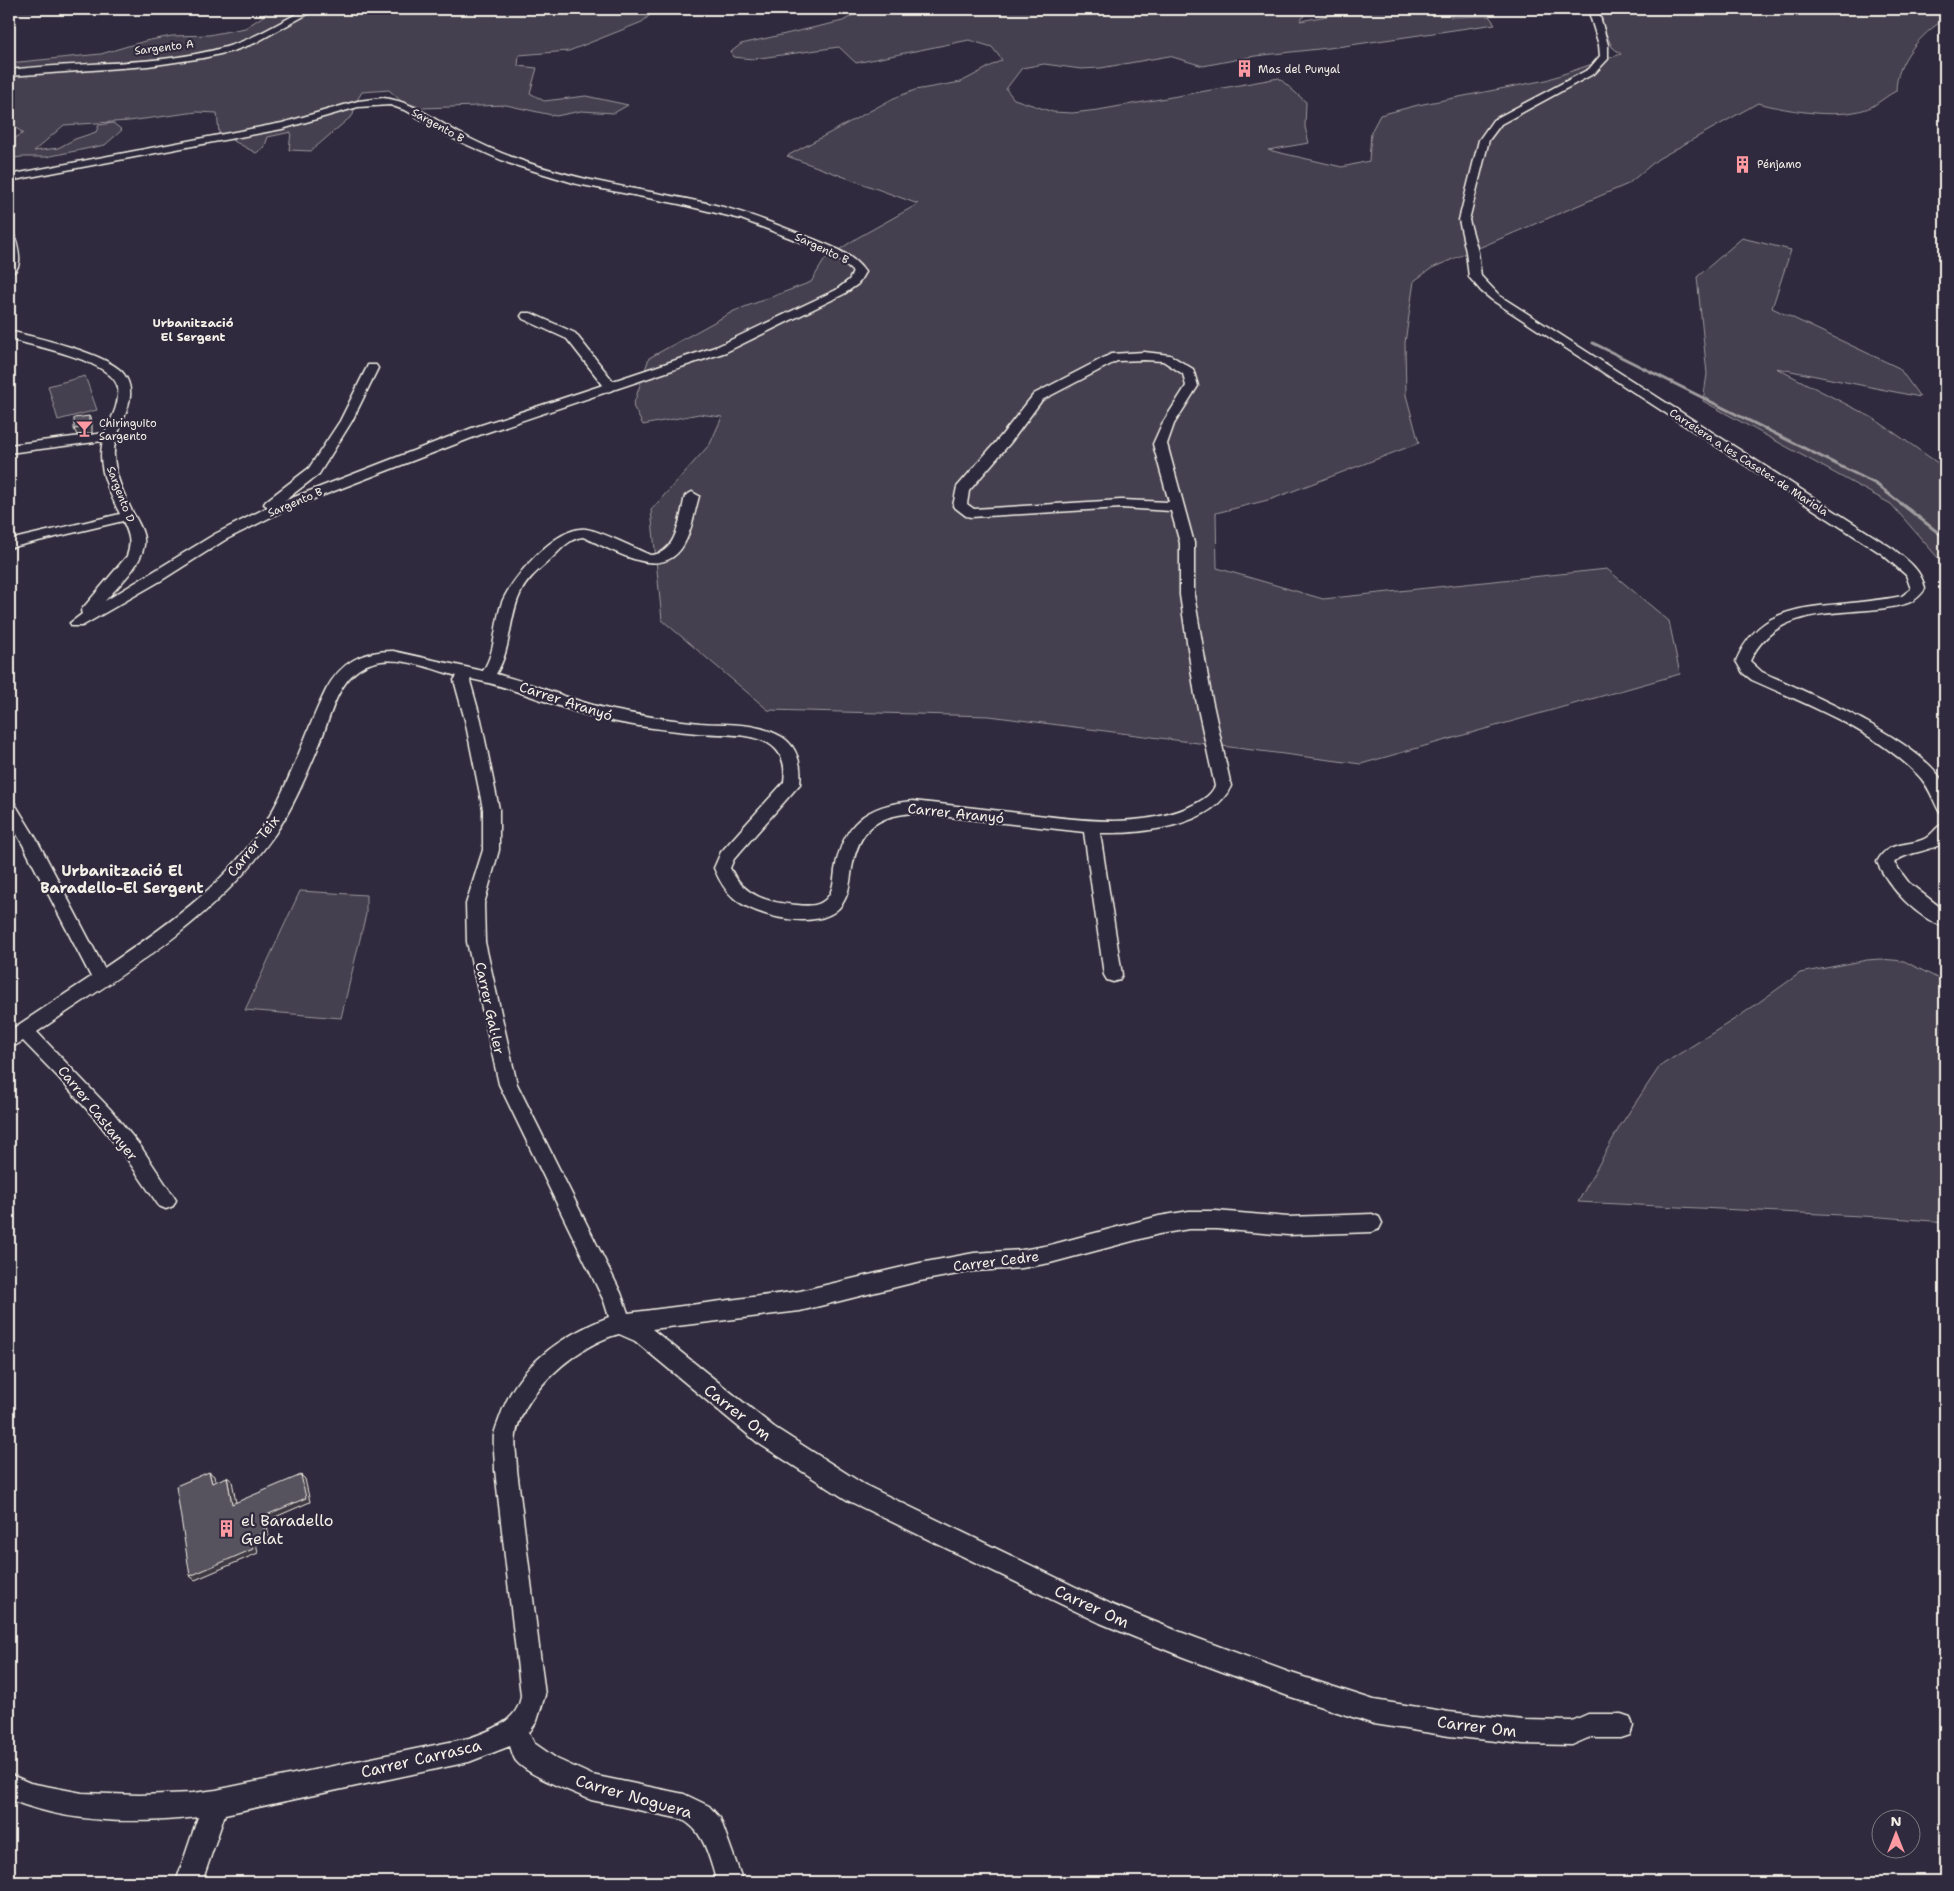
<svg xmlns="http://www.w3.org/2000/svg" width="1954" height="1891" font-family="'Shantell Sans',sans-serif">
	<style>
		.green { fill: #454050; stroke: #9c989c }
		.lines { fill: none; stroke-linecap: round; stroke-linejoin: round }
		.stream { stroke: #a19ea0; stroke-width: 3 }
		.minor-casing { stroke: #f4f1e8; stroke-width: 3 }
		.minor { fill: #2f2a3d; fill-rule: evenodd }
		.shaded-wall { fill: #3c3942; stroke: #f4f1e8 }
		.building { fill: #56525f; stroke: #f4f1e8 }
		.labels { text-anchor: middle; stroke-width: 4.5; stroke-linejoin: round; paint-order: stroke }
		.far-street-label { font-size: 11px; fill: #f4f1e8; stroke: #2f2a3d }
		.far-poi-label { font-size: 11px; fill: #f4f1e8; stroke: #2f2a3d; text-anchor: start }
		.far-neighbourhood-label { font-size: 12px; font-weight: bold; fill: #f4f1e8; stroke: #2f2a3d }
		.street-label { font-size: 14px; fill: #f4f1e8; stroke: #2f2a3d }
		.neighbourhood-label { font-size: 15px; font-weight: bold; fill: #f4f1e8; stroke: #2f2a3d }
		.near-street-label { font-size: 16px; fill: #f4f1e8; stroke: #2f2a3d }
		.near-poi-label { font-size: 16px; fill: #f4f1e8; stroke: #2f2a3d; text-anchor: start }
	</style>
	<rect width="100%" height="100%" fill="#2f2a3d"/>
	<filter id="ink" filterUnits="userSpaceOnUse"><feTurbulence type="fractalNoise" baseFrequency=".02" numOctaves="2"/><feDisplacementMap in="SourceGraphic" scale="10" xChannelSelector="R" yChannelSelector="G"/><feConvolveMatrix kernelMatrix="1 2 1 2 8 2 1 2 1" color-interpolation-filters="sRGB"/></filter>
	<g filter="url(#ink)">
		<!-- green -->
		<g class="green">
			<path d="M14,9H109L66,13L17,11Z"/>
			<path d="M270,9H657L642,22L569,51L519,55L518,66L537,68L530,93L544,101L586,96L628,105L614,113L581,111L556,116L506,105L422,108L401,101L389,90L362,92L356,102L353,115L311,151L289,150L291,132L268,137L264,148L256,153L219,133L217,113L197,112L129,121L64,125L34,151L58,148L75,139L96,132L99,125L113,123L122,130L105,145L46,157H21L9,159V142L23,133L16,128H9V63L101,54L145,41L172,36L209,35L245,28L262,17Z"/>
			<path d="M863,9H1309L1300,21L1364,9H1459L1450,17L1489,16L1495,24L1337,47L1255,56L1203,66L1169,56L1101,68L1081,69L1044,64L1022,68L1006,89L1014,99L1053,112L1072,113L1098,110L1279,78L1306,102L1305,127L1309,143L1268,150L1342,167L1369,161L1371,132L1380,115L1418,105L1546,80L1621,54L1612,47L1603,27L1600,11L1593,9H1945V19C1921,34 1896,61 1896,91C1888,95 1881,101 1873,106C1845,121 1788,111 1758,103L1658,159L1628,184L1432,268L1414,281L1405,343L1406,395L1419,443L1272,499L1216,513L1217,568L1323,599L1607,569L1669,621L1680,674L1361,764L989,716L768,710L662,620L651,510L710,444L722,417L699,414L643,425L633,406L649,358L734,311L811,282L825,259L857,238L918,204L787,156L894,98L915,90L961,82L1002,60L992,47L969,40L856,63L839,47L753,59L733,57L731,52L741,44L843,21Z"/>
			<path d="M1742,238L1791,250L1772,308L1899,368L1920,397L1776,368L1873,418L1945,468V566L1891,504L1703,401L1707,374L1697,277Z"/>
			<path d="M85,376L97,410L58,420L48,386Z"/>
			<path d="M300,891L366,895V914L341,1018L245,1010Z"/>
			<path d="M1880,959L1904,961L1945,982V1222L1881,1217L1578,1202L1620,1126L1660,1066L1741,1015L1800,973L1867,960Z"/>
		</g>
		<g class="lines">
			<!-- stream -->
			<path class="stream" d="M1593,343L1876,484L1945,538"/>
			<defs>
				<g id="minor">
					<path d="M306,9H317L255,43L233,51L203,58L148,66L9,76V70C81,61 156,67 226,47C254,39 280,22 306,9Z"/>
					<path d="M1588,9H1598L1608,45V59L1595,73L1501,124L1489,140L1469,220L1478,252L1481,276L1500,296L1892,548C1906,559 1922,570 1925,589C1915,604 1903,605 1886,608C1837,615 1775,606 1750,661L1762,672C1806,692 1926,742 1945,786C1947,793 1945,805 1945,813L1939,811C1932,798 1929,786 1918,775C1874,730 1808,705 1752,680L1743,673L1736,661C1757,612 1793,608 1841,604C1861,602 1882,600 1902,596L1911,589L1906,575L1882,554L1492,300L1481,291L1469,277L1466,252L1459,220L1479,140L1493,120L1589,69L1600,56L1599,45Z"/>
					<path d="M383,98C413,101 436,121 461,134C480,144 500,153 520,160C582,182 647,190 711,204C745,212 776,224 808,237C828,245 852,253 865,272L858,284L844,294L726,352L482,434L285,510L225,540L162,580L82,626H72L70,623L82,614L81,611L83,608L127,556C132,542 129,534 123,521L9,548V540L120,514C109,492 96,466 103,441L9,453V445L105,433C111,419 120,404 118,388C113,360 33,346 9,339V331C35,337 106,353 123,373C144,399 112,428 114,456C115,474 122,491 130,507C135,518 146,532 144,545C141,566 118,586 105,601L215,534L268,507L264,504L266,501L309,468L340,421L368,365H376L378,368L352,421L319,474L284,501L472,428L603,385L567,339L523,319L521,316L523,313H531L575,333L613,381L718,346L836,290L849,280L853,272L842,262L819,249L741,219L679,204L577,184L508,163L454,139L407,111L390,105L358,107L282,129L9,181V175L282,123L358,101Z"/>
					<path d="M9,234L15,237C18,248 25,270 9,274Z"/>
					<path d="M1144,352L1170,355L1193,369L1198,386L1174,424L1167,444L1194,543V595L1211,695L1231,786C1213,827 1140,834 1100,833L1122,975L1119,980L1113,982L1107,980L1104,975L1084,832L913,813C875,816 859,830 852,868C850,882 849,897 839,908C817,931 757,917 735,899C725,891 719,880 714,868L721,852L784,782C786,766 783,752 768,743C746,732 720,735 697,733C656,729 615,724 577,712C541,701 508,686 471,679L470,681L481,720L499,809V850L484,904L485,942L517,1084L621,1293L628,1313L800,1291L920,1263L974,1253L1022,1250L1050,1245L1159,1216L1189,1211H1216L1288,1217L1372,1214L1379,1217L1382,1223L1379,1229L1372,1232L1288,1235L1216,1229H1189L1159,1234L1050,1263L1022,1268L974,1271L920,1281L800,1311L652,1329L774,1427L863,1484L1115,1606L1183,1633L1288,1672L1374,1700L1449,1712L1523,1720L1572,1721L1588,1714H1621L1630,1717L1633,1726L1630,1735L1621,1738H1588L1572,1745L1523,1744L1449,1736L1374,1724L1288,1696L1183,1657L1100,1623L847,1500L758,1443L635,1341L619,1334C579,1344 522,1392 516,1435C514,1446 517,1459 517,1470L545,1695L537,1721L529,1733L534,1743L557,1759L592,1775L684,1794L709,1806L720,1818L743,1882H717C709,1858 705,1831 681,1819L591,1800C571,1791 530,1777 516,1761C513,1757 512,1751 510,1746L469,1762L225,1814L202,1882H176L198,1817C136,1824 68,1824 9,1799V1774L30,1783L82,1793L139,1795L193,1793L216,1790L469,1738C490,1731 519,1721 521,1695L495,1470C495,1459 493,1446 494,1435C495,1429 498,1423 500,1417C517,1366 560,1336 609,1317L604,1301L499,1084L467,942L466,904L483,850V809L465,720L454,680L457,676C427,668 387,649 358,670C336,686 330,718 320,743C307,774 294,806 275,834C215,921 122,974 37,1032L111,1110L141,1147L176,1200L173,1206L166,1209L159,1206L127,1159L98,1122L59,1078L23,1041L9,1049V1031L91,977L22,843L9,821V802L15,804L37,840L104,968C168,925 237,877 274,808C295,770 307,728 326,690C341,662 362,651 393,651L483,671C496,651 494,627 501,605C509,580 557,525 586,529C601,531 634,548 650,555C677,555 680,517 685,496L692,492L699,496C695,510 693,524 687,538C667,586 617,551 583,537C571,538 563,547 555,555C543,567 528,577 521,592C508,618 512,649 496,674C536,684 573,702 613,710C642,716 671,720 700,723C727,725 757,722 782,737C798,747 802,766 800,784L734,859L730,868C743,896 769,903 797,905C807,906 818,907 826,899C833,892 834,880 835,870C843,823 866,805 913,801C948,805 984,809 1019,813C1075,819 1135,830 1189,807C1199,802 1210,797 1215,786L1195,695L1180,595V543L1171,511L1121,508L971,517L966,516L953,506L957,487L1001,436L1034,394L1111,354ZM1144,360L1163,361L1183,374L1186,386L1162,424L1153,444L1169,502L1121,500L974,509L967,504L969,491L1011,442L1042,400L1117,361Z"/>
					<path d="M1945,823V842C1930,852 1904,852 1894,863L1909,883L1945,911V927C1917,918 1889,888 1877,862C1889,839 1907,848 1926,838C1934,833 1937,825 1945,823Z"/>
				</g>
			</defs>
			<!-- minor casing -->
			<use href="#minor" class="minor-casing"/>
			<!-- minor -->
			<use href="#minor" class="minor"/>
		</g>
		<!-- shaded-wall -->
		<g class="shaded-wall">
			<path d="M89,416L92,422V433L77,435L74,429Z"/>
			<path d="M209,1472L214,1476L216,1487L212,1483Z"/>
			<path d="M301,1475L305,1479L310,1502L266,1521L269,1536L256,1542L258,1553L195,1580L190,1576L251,1538L262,1517Z"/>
			<path d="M227,1477L232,1481L237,1508L232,1504Z"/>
		</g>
		<!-- building -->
		<g class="building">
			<path d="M89,416V427L74,429V418Z"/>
			<path d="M209,1472L212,1483L227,1477L232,1504L301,1475L306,1498L262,1517L265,1533L251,1538L253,1549L190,1576L176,1486Z"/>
		</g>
	</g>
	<!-- icons -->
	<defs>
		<symbol id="building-bare" viewBox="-9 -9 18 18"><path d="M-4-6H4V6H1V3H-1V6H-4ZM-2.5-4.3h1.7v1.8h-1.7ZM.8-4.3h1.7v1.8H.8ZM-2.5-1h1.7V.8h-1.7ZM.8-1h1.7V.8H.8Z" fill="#ff9aa2" stroke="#2f2a3d" stroke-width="2.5" paint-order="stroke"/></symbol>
		<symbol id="bar-bare" viewBox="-9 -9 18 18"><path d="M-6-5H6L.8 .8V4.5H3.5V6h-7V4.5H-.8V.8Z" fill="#ff9aa2" stroke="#2f2a3d" stroke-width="2.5" paint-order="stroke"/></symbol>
	</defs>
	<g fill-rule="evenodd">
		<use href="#building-bare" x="1232" y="56" width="25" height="25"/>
		<use href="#building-bare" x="1730" y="152" width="25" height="25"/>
		<use href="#bar-bare" x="72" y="416" width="25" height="25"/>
		<use href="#building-bare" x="214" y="1516" width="25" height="25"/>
	</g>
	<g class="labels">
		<!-- far-street labels -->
		<g class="far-street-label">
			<text transform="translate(164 47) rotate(-7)" y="4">Sargento A</text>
			<text transform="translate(438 125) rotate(29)" y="4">Sargento B</text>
			<text transform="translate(822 248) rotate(25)" y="4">Sargento B</text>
			<text transform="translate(1749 462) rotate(33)" y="4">Carretera a les Casetes de Mariola</text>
			<text transform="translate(121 494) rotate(69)" y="4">Sargento D</text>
			<text transform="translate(295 502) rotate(-23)" y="4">Sargento B</text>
		</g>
		<!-- far-poi labels -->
		<g class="far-poi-label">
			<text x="1258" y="73">Mas del Punyal</text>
			<text x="1757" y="168">Pénjamo</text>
			<text x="99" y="427">Chiringuito<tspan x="99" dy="13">Sargento</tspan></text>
		</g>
		<!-- far-neighbourhood labels -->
		<g class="far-neighbourhood-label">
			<text x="193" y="327">Urbanització<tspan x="193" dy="14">El Sergent</tspan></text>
		</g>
		<!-- street labels -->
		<g class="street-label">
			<text transform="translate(566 701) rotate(18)" y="5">Carrer Aranyó</text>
			<text transform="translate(956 813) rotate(6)" y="5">Carrer Aranyó</text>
			<text transform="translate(253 846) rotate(-51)" y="5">Carrer Teix</text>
			<text transform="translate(490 1008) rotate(78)" y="5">Carrer Gal·ler</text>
			<text transform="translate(98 1113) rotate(51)" y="5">Carrer Castanyer</text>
			<text transform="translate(996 1261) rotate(-7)" y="5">Carrer Cedre</text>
		</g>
		<!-- neighbourhood labels -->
		<g class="neighbourhood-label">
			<text x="122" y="876">Urbanització El<tspan x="122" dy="17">Baradello-El Sergent</tspan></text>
		</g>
		<!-- near-street labels -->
		<g class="near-street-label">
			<text transform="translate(738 1412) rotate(38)" y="6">Carrer Om</text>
			<text transform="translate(1092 1606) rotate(25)" y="6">Carrer Om</text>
			<text transform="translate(1477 1726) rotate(7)" y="6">Carrer Om</text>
			<text transform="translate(421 1758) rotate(-13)" y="6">Carrer Carrasca</text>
			<text transform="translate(634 1796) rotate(16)" y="6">Carrer Noguera</text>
		</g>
		<!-- near-poi labels -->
		<g class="near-poi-label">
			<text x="241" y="1526">el Baradello<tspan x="241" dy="18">Gelat</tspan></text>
		</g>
	</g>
	<!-- margin -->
	<rect width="1954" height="1891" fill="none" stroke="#2f2a3d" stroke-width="30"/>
	<rect x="15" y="15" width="1924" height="1861" fill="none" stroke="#f4f1e8" stroke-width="2" filter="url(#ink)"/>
	<!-- north arrow -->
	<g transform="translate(1896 1834)"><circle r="24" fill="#2f2a3d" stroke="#7e7a81"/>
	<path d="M0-4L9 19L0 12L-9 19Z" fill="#ff9aa2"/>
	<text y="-8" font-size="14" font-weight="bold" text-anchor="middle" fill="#f4f1e8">N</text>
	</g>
</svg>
